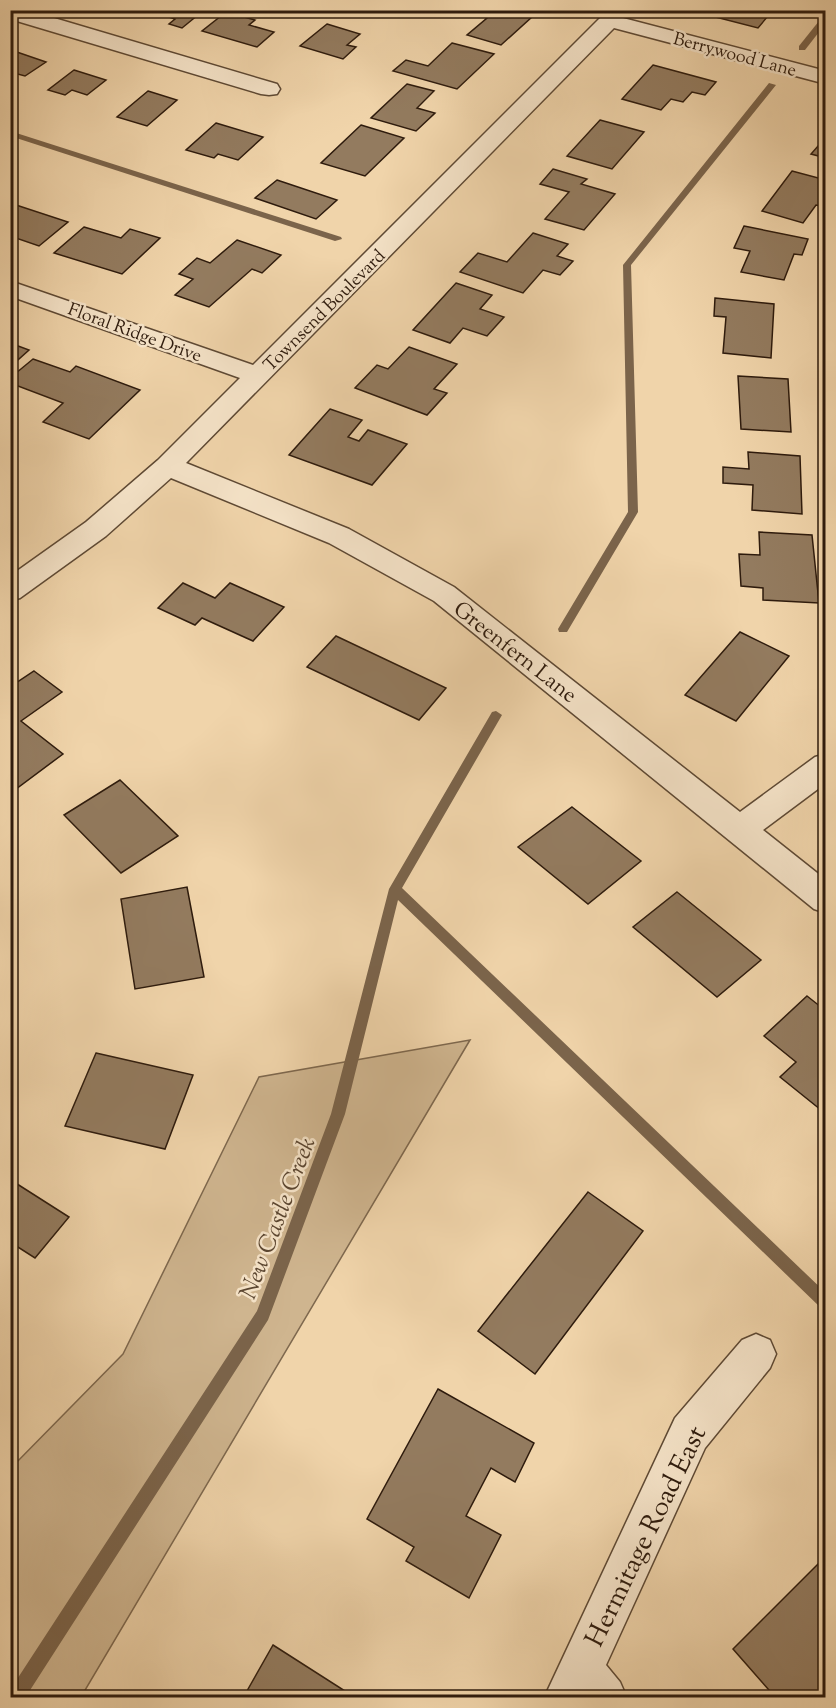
<svg xmlns="http://www.w3.org/2000/svg" width="836" height="1708" font-family="'Sorts Mill Goudy',serif">
	<style>
		.green { fill: #cfb58f; stroke: #7e684e; stroke-width: 1.5 }
		.lines { fill: none; stroke-linecap: round; stroke-linejoin: round }
		.stream { fill: #7b644b; fill-rule: evenodd }
		.building { fill: #937b5f; stroke: #2e1b0d; stroke-width: 1.5 }
		.minor-casing { stroke: #5e4934; stroke-width: 3 }
		.minor { fill: #f5e3c8; fill-rule: evenodd }
		.labels { text-anchor: middle; stroke-width: 5; stroke-linejoin: round; paint-order: stroke }
		.far-street-label { font-size: 18px; fill: #2e1b0d; stroke: #f5e3c8 }
		.street-label { font-size: 22px; fill: #2e1b0d; stroke: #f5e3c8 }
		.water-label { font-size: 24px; font-style: italic; fill: #5b4631; stroke: #f5e3c8 }
		.near-street-label { font-size: 27px; fill: #2e1b0d; stroke: #f5e3c8 }
	</style>
	<rect width="100%" height="100%" fill="#f0d4aa"/>
	<filter id="stains"><feTurbulence type="fractalNoise" baseFrequency=".00333" numOctaves="4"/><feColorMatrix values="0 0 0 0 .2 0 0 0 0 .09 0 0 0 0 .02 0 0 0 .5 -.17"/></filter>
	<radialGradient id="worn" r=".72"><stop offset=".6" stop-color="#630" stop-opacity="0"/><stop offset="1" stop-color="#630" stop-opacity=".3"/></radialGradient>
	<!-- green -->
	<path class="green" d="M470,1040L81,1697H11V1468L123,1354L259,1077Z"/>
	<g class="lines">
		<!-- stream -->
		<g class="stream">
			<path d="M823,16H826V23L805,50H799V46Z"/>
			<path d="M769,83L776,85L631,265L638,512L567,632H559L558,629L628,512L623,265Z"/>
			<path d="M10,131L341,237L342,239L335,241L10,136Z"/>
			<path d="M496,711L502,715L402,888L826,1293V1310L821,1308L398,900L345,1114L268,1320L25,1698H10V1690L257,1311L331,1114L389,889L492,712Z"/>
		</g>
	</g>
	<!-- building -->
	<g class="building">
		<path d="M147,10H204L182,28L169,24L175,19Z"/>
		<path d="M466,10H515L533,16L501,45L467,35L487,18L465,12Z"/>
		<path d="M702,10H746L768,16L758,28L700,13Z"/>
		<path d="M226,12L255,20L249,25L274,32L257,47L202,31Z"/>
		<path d="M327,24L360,34L347,45L356,47L343,59L300,46Z"/>
		<path d="M452,43L494,54L457,89L393,71L406,60L428,66Z"/>
		<path d="M11,50L46,62L25,76L14,73L10,75Z"/>
		<path d="M653,65L716,82L705,95L692,92L683,102L671,99L661,110L622,99Z"/>
		<path d="M74,70L106,80L87,95L72,90L65,95L48,90Z"/>
		<path d="M407,84L434,91L417,108L435,113L416,131L371,118Z"/>
		<path d="M148,91L177,100L147,126L117,117Z"/>
		<path d="M600,120L644,132L612,169L567,156Z"/>
		<path d="M216,123L263,137L238,160L218,154L214,158L186,150Z"/>
		<path d="M361,125L404,138L365,176L321,163Z"/>
		<path d="M826,137V158L811,154Z"/>
		<path d="M553,169L587,179L581,184L615,194L584,230L545,219L569,192L540,184Z"/>
		<path d="M792,171L826,180V207L816,205L803,223L762,211Z"/>
		<path d="M277,180L337,200L316,219L255,198Z"/>
		<path d="M10,203L68,222L39,246L10,236Z"/>
		<path d="M744,226L808,239L802,255L794,254L784,280L741,272L750,251L734,248Z"/>
		<path d="M84,227L121,238L130,229L160,238L122,274L54,253Z"/>
		<path d="M533,233L568,244L557,256L573,261L560,275L543,270L523,293L460,272L478,253L507,262Z"/>
		<path d="M237,240L281,255L262,273L252,269L209,307L175,295L193,279L179,274L197,258L210,263Z"/>
		<path d="M456,283L492,295L480,309L504,317L487,336L463,328L450,343L413,330Z"/>
		<path d="M715,298L774,304L771,358L723,353L726,317L714,316Z"/>
		<path d="M10,343L29,350L10,367Z"/>
		<path d="M409,347L457,364L434,389L447,393L427,415L355,388L377,365L388,369Z"/>
		<path d="M33,359L70,372L76,366L140,390L89,439L43,422L63,403L10,383V378Z"/>
		<path d="M738,376L788,379L791,432L741,429Z"/>
		<path d="M330,409L362,420L348,437L359,441L368,430L407,444L372,485L289,455Z"/>
		<path d="M748,452L800,456L802,514L752,510L753,485L723,483V467L749,469Z"/>
		<path d="M759,532L812,535L819,603L763,600V588L741,586L739,554L760,555Z"/>
		<path d="M183,583L215,598L230,583L284,607L253,641L202,618L195,625L158,608Z"/>
		<path d="M740,632L789,656L736,721L685,695Z"/>
		<path d="M336,636L446,688L419,720L307,667Z"/>
		<path d="M34,671L62,692L21,721L63,754L16,789L10,784V687Z"/>
		<path d="M120,780L178,836L121,873L64,815Z"/>
		<path d="M572,807L641,861L588,904L518,847Z"/>
		<path d="M187,887L204,977L135,989L121,899Z"/>
		<path d="M677,892L761,960L717,997L633,927Z"/>
		<path d="M807,996L826,1011V1114L780,1077L796,1062L764,1036Z"/>
		<path d="M96,1053L193,1075L165,1149L65,1126Z"/>
		<path d="M14,1182L69,1217L35,1258L10,1242V1186Z"/>
		<path d="M588,1192L643,1231L535,1374L478,1331Z"/>
		<path d="M438,1389L534,1443L515,1482L491,1468L466,1516L501,1535L469,1598L406,1561L414,1547L367,1519Z"/>
		<path d="M826,1556V1698H776L733,1649Z"/>
		<path d="M273,1645L356,1698H243Z"/>
	</g>
	<g class="lines">
		<defs>
			<g id="minor">
				<path d="M10,10H27L277,84L280,89L277,94L269,95L261,94L10,19Z"/>
				<path d="M608,10H630L623,18L826,71V84L614,28L186,463L349,529L454,587L740,812L815,757L826,754V783L763,830L826,880V913L814,909L434,601L329,543L171,478L106,536L20,598L10,601V576L86,522L158,460L240,378L10,296V281L253,365Z"/>
				<path d="M756,1334L770,1340L776,1354L770,1368L705,1448L606,1665L620,1682L627,1698H544L675,1418L742,1340Z"/>
			</g>
		</defs>
		<!-- minor casing -->
		<use href="#minor" class="minor-casing"/>
		<!-- minor -->
		<use href="#minor" class="minor"/>
	</g>
	<g class="labels">
		<!-- far-street labels -->
		<g class="far-street-label">
			<text transform="translate(735 54) rotate(15)" y="6">Berrywood Lane</text>
			<text transform="translate(324 310) rotate(-45)" y="6">Townsend Boulevard</text>
			<text transform="translate(135 332) rotate(20)" y="6">Floral Ridge Drive</text>
		</g>
		<!-- street labels -->
		<g class="street-label">
			<text transform="translate(516 651) rotate(38)" y="8">Greenfern Lane</text>
		</g>
		<!-- water labels -->
		<g class="water-label">
			<text transform="translate(277 1218) rotate(-69)" y="8">New Castle Creek</text>
		</g>
		<!-- near-street labels -->
		<g class="near-street-label">
			<text transform="translate(645 1536) rotate(-64)" y="9">Hermitage Road East</text>
		</g>
	</g>
	<!-- margin -->
	<rect width="836" height="1708" fill="none" stroke="#f0d4aa" stroke-width="36"/>
	<rect x="12" y="12" width="812" height="1684" fill="none" stroke="#2e1b0d" stroke-width="3"/>
	<rect x="18" y="18" width="800" height="1672" fill="none" stroke="#2e1b0d" stroke-width="1.5"/>
	<rect width="100%" height="100%" filter="url(#stains)"/>
	<rect width="100%" height="100%" fill="url(#worn)"/>
</svg>
